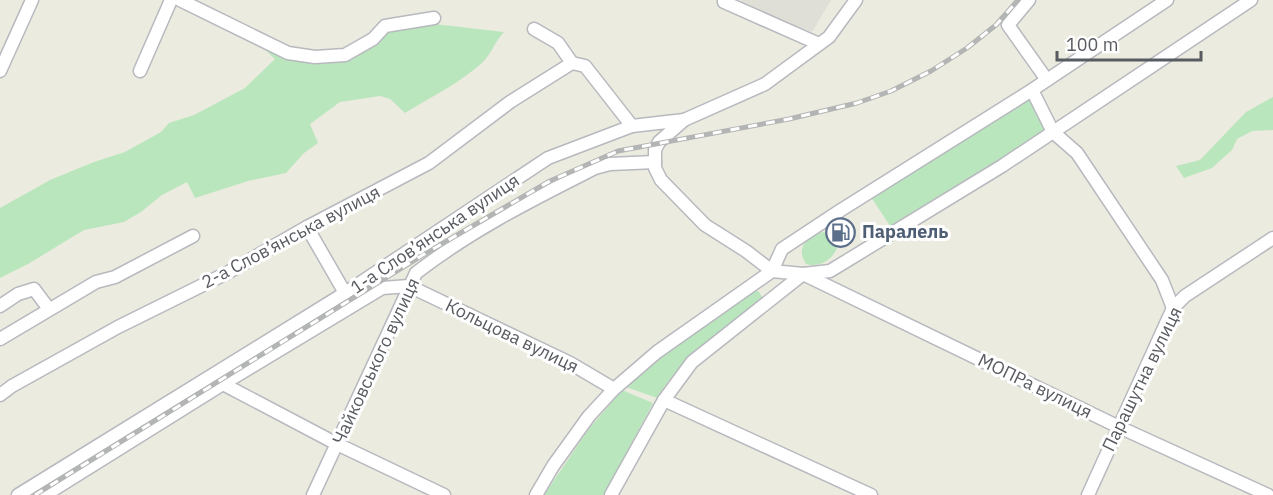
<svg xmlns="http://www.w3.org/2000/svg" width="1273" height="495" font-family="'IBM Plex Sans',sans-serif">
	<style>
		.industrial { fill: #dfded7 }
		.green { fill: #bae6bd }
		.lines { fill: none; stroke-linecap: round; stroke-linejoin: round }
		.minor-casing { stroke: #b7b9bf; stroke-width: 15 }
		.minor { stroke: #fff; stroke-width: 12 }
		.rail-casing { stroke: #b3b4b4; stroke-width: 5 }
		.rail { stroke: #fff; stroke-width: 3; stroke-dasharray: 9; stroke-linecap: butt }
		.labels { text-anchor: middle; stroke-width: 6; stroke-linejoin: round; paint-order: stroke }
		.service-label { font-size: 18px; font-weight: bold; fill: #4e5e75; stroke: #fff; text-anchor: start }
		.street-label { font-size: 18px; fill: #585b61; stroke: #fff }
	</style>
	<rect width="100%" height="100%" fill="#ecebdf"/>
	<!-- industrial -->
	<path class="industrial" d="M741,0H831L812,32L743,6Z"/>
	<!-- green -->
	<g class="green">
		<path d="M434,24L504,32C495,41 492,53 483,62C460,83 431,97 405,113L390,99L380,96L340,102L310,124L318,143L304,153L286,173L248,181L195,198L187,182L162,195L141,212L124,222L84,230L28,264L0,278V208L50,180L94,162L125,152L161,132L169,123L194,115L245,88L275,59L257,42L287,59L312,63L344,62L372,46L387,32Z"/>
		<path d="M1029,97L1047,130L890,226L871,197Z"/>
		<path d="M1273,97V130L1252,131L1237,139L1232,150L1212,168L1184,178L1176,166L1200,160L1246,112Z"/>
		<path d="M822,232L827,233L837,248C832,260 819,268 806,264C796,248 805,238 822,232Z"/>
		<path d="M754,290L759,292L762,297L761,301C721,331 683,355 657,398L626,387L651,363Z"/>
		<path d="M622,390L653,403L604,495H544L588,430Z"/>
	</g>
	<g class="lines">
		<defs>
			<g id="minor">
				<path d="M180,0L288,53L315,57L345,55L373,39L385,26L434,18"/>
				<path d="M724,0V2L819,44"/>
				<path d="M1029,0L1008,25L1047,80"/>
				<path d="M534,29L558,43L572,63L585,66L632,126"/>
				<path d="M0,71L32,0"/>
				<path d="M140,71L171,0"/>
				<path d="M1032,90L1053,132L1077,153L1162,280L1173,308"/>
				<path d="M684,120L659,142L655,150V168L661,180L705,225L746,251L772,271L803,274L1119,427L1268,495"/>
				<path d="M307,227L345,293"/>
				<path d="M0,306L18,294L34,289L49,309"/>
				<path d="M0,339L96,282L115,277L193,236"/>
				<path d="M223,384L337,444L444,495"/>
				<path d="M0,395L12,386L118,327L227,273L307,227L429,163L510,102L572,63"/>
				<path d="M664,400L871,495"/>
				<path d="M18,495L345,293L548,158L632,126L684,120L765,84L829,37L856,0"/>
				<path d="M45,495L223,384L382,288L409,286L570,363L614,389"/>
				<path d="M313,495L416,273C473,229 532,200 595,168L610,164L655,162"/>
				<path d="M536,495L553,466L589,416L614,389L657,352L772,271L782,249L841,210L1032,90L1167,0"/>
				<path d="M611,495L664,400L692,362L803,274L830,271L1002,166L1251,0"/>
				<path d="M1088,495L1173,308L1185,296L1273,238"/>
			</g>
		</defs>
		<!-- minor casing -->
		<use href="#minor" class="minor-casing"/>
		<!-- minor -->
		<use href="#minor" class="minor"/>
		<defs>
			<path id="rail" d="M35,495L421,256L550,181L618,151L789,119L857,103L891,91L931,71L967,48L996,25L1018,0"/>
		</defs>
		<!-- rail casing -->
		<use href="#rail" class="rail-casing"/>
		<!-- rail -->
		<use href="#rail" class="rail"/>
	</g>
	<!-- icons -->
	<defs>
		<symbol id="fuel-ring" viewBox="-11 -11 22 22"><circle r="9.5" fill="#fff" stroke="#5c6f8a" stroke-width="1.5"/><path d="M-5.5-6h7V0h2V4h1.3V-2.5L3-4.5l.8-.8L6-3V5H2.5V1h-1V6h-7ZM-4.2-4.7v3.2H.2V-4.7Z" fill="#5c6f8a"/></symbol>
	</defs>
	<g fill-rule="evenodd">
		<use href="#fuel-ring" x="824" y="216" width="33" height="33"/>
	</g>
	<g class="labels">
		<!-- service labels -->
		<g class="service-label">
			<text x="862" y="238">Паралель</text>
		</g>
		<!-- street labels -->
		<g class="street-label">
			<text transform="translate(435 234) rotate(-34)" y="6">1-а Слов’янська вулиця</text>
			<text transform="translate(291 237) rotate(-28)" y="6">2-а Слов’янська вулиця</text>
			<text transform="translate(512 336) rotate(26)" y="6">Кольцова вулиця</text>
			<text transform="translate(376 361) rotate(-65)" y="6">Чайковського вулиця</text>
			<text transform="translate(1142 379) rotate(-64)" y="6">Парашутна вулиця</text>
			<text transform="translate(1035 386) rotate(26)" y="6">МОПРа вулиця</text>
		</g>
	</g>
	<!-- scale -->
	<path d="M1057 51v9h144v-9" fill="none" stroke="#585b61" stroke-width="3"/>
	<text x="1066" y="51" font-size="18" fill="#585b61" stroke="#ffffff" stroke-width="4.5" paint-order="stroke">100 m</text>
</svg>
